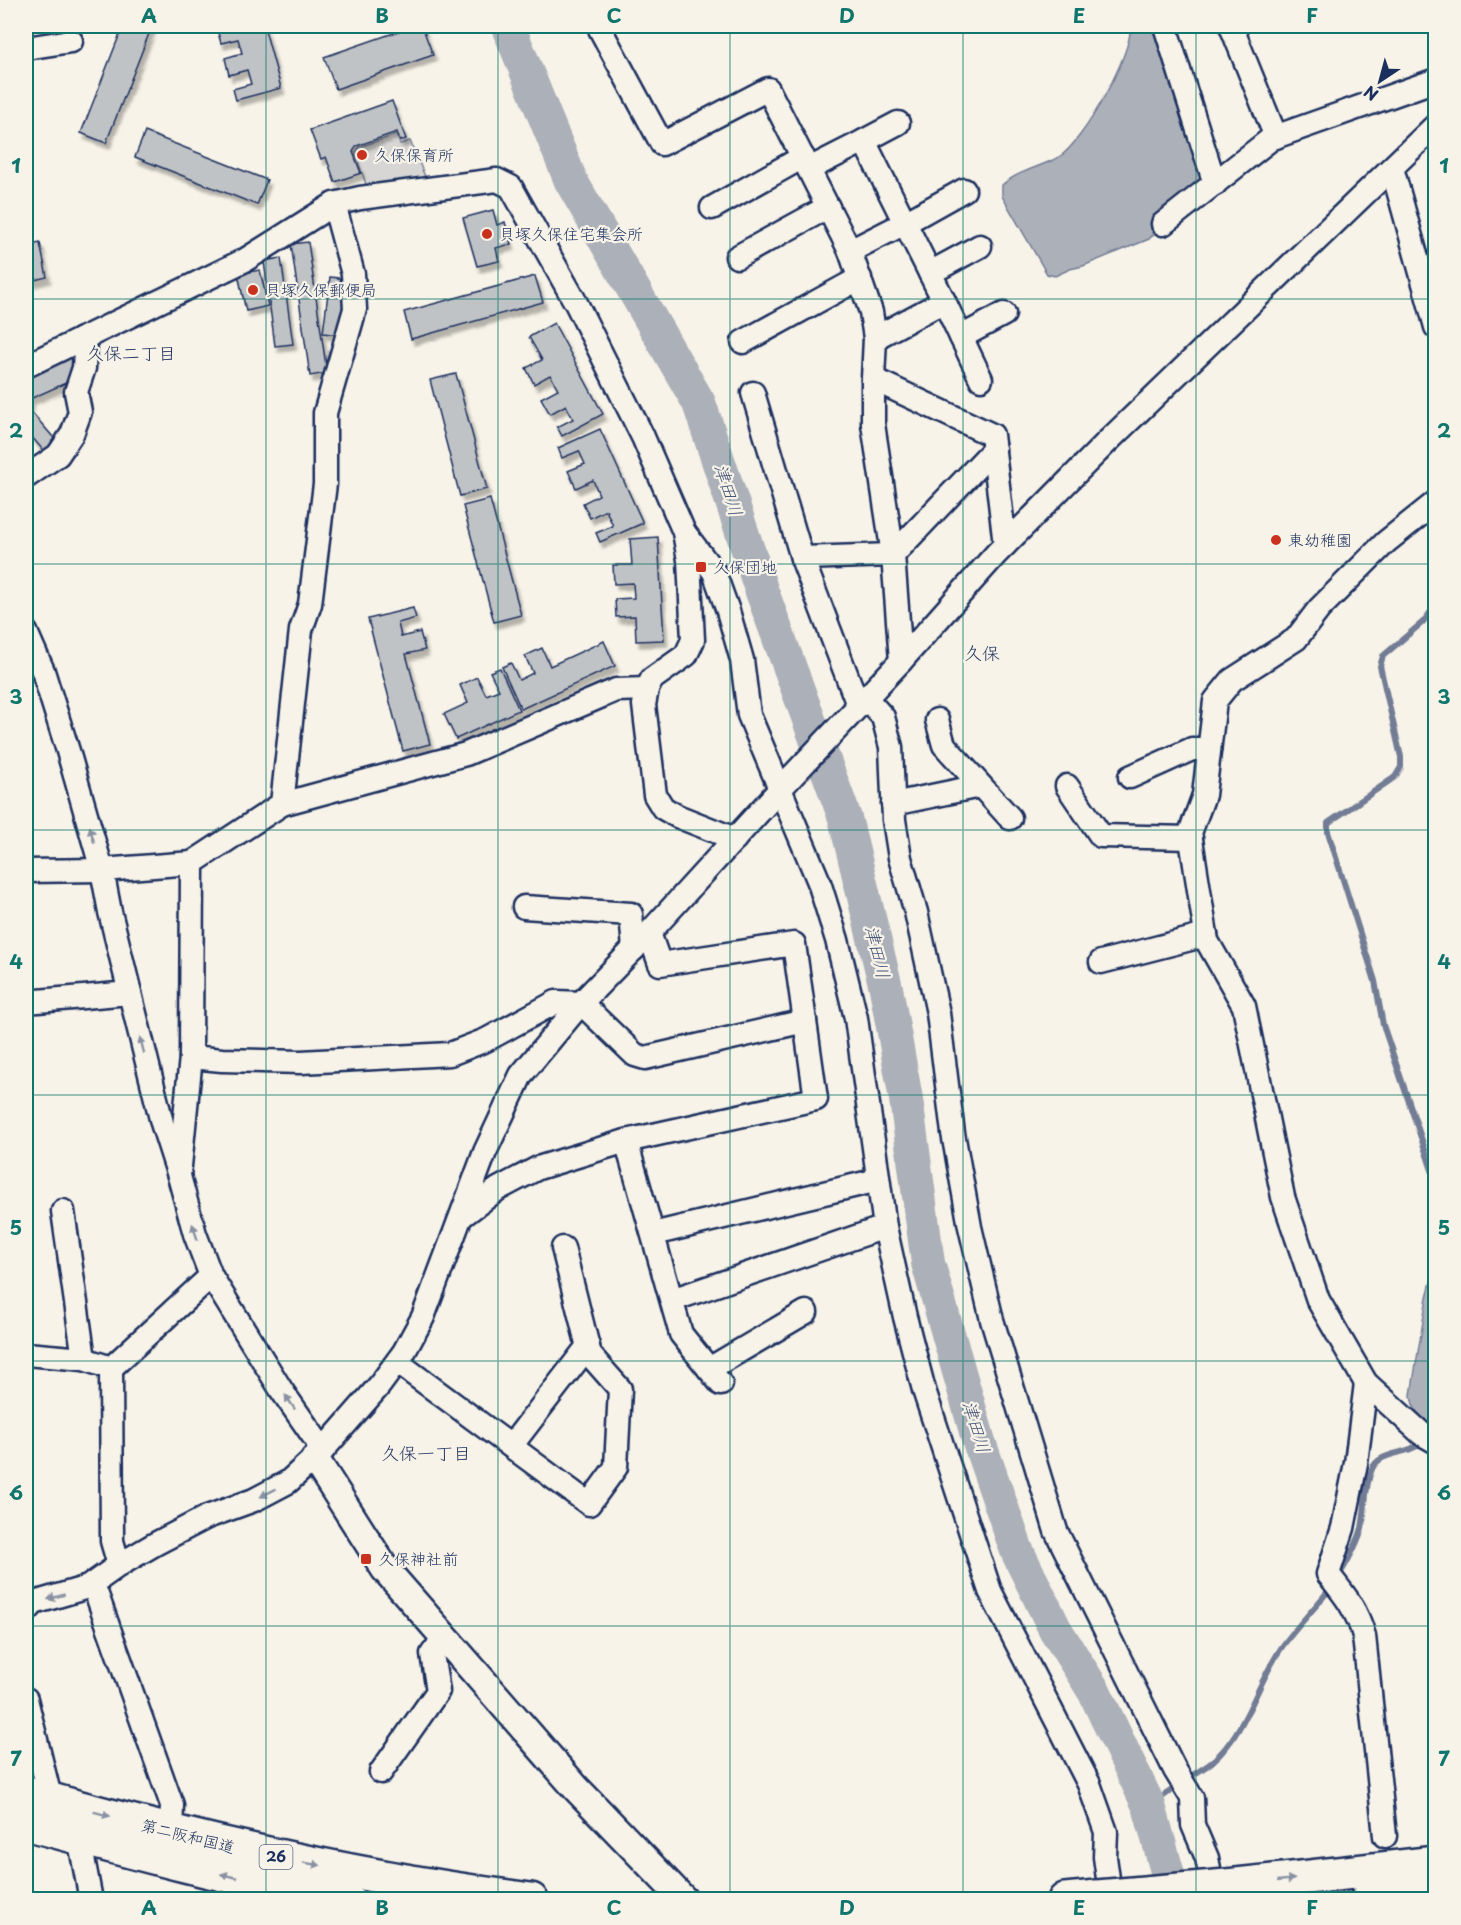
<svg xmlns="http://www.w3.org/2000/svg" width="1461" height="1925" font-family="'Playpen Sans','Klee One',sans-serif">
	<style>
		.green { fill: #d7d6d4; stroke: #798299; stroke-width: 1.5 }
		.water { fill: #acb0b9; stroke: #727c95; stroke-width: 1.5 }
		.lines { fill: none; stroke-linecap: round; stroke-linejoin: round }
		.stream { stroke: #727c95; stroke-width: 6 }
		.river { stroke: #acb0b9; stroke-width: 34 }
		.building { fill: #c0c3c5; stroke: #1b2f5e; stroke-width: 1.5; filter: url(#shadow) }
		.minor-casing { stroke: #1b2f5e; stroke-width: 27 }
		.tertiary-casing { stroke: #1b2f5e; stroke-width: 32 }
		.trunk-casing { stroke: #1b2f5e; stroke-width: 38 }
		.minor { stroke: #f7f3e8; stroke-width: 22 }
		.tertiary { stroke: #f7f3e8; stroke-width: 27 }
		.trunk { stroke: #f7f3e8; stroke-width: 33 }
		.trunk-bridge-casing { stroke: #1b2f5e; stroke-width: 38; stroke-linecap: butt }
		.trunk-bridge { stroke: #f7f3e8; stroke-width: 33 }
		.oneway { fill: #8991a3 }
		.grid { fill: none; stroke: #0f766e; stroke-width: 1.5; stroke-opacity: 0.55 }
		.poi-dot { fill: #c8321e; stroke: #f7f3e8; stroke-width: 2 }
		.labels { text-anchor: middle; stroke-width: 4.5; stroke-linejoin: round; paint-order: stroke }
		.shield { fill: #f7f3e8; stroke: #5d6a87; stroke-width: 1.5 }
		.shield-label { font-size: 15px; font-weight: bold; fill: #1b2f5e }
		.poi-label { font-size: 16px; fill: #1b2f5e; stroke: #f7f3e8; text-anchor: start }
		.street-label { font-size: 16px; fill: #1b2f5e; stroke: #f7f3e8 }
		.neighbourhood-label { font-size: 18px; fill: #1b2f5e; stroke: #f7f3e8 }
		.water-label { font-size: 18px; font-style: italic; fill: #465679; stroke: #f7f3e8 }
		.neatline { fill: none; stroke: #0f766e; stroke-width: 2 }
		.grid-label { font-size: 20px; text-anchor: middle; font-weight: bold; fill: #0f766e }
	</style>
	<defs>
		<filter id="shadow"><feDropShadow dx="3.5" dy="6" stdDeviation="1.5" flood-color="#0004"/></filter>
	</defs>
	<rect width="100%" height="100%" fill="#f7f3e8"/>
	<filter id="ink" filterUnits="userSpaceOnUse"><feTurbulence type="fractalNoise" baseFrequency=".0167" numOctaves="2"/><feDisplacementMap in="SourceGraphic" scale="12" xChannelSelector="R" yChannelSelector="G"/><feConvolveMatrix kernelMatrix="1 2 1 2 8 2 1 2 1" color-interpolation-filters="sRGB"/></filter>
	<g filter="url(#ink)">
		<!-- green -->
		<path class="green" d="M396,135L400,144L410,141L426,179L367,187L355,153L359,147Z"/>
		<!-- water -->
		<g class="water">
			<path d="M1130,26H1153L1203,177V184L1149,239L1083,266L1070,269L1055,276L1047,274L1002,196V185C1018,171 1041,167 1059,157C1082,144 1134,51 1130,26Z"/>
			<path d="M1435,1267L1436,1427H1435C1422,1421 1412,1409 1411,1395L1427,1297Z"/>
		</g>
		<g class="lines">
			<!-- stream -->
			<g class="stream">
				<path d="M1436,605L1423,622L1383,656L1380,666L1401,757V767L1395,777L1328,823V832L1375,981L1383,1025L1436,1182"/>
				<path d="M1337,1578C1346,1566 1358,1542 1362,1528C1366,1509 1364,1487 1372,1469C1381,1449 1409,1457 1422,1441"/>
				<path d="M1193,1775C1199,1771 1206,1767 1212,1762C1248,1730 1257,1681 1284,1644C1299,1624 1317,1606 1332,1586"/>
				<path d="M1149,1806L1172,1790"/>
			</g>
			<!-- river -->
			<path class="river" d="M508,26L571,181L699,403L761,589L845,818L886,988L906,1099L928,1263L979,1442L1017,1551L1055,1629L1094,1691L1149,1806L1175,1900"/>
		</g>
		<!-- building -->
		<g class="building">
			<path d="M123,26H152L106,143L81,133Z"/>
			<path d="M216,26H264L281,88L236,100L233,89L251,84L247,70L229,75L225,58L242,53L238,39L221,43Z"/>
			<path d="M414,26H422L433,55L336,89L324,57Z"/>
			<path d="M392,101L406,139L400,141L397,132L356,146L353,152L361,173L335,182L326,157L321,159L310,130Z"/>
			<path d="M145,132L267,180L257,205L135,157Z"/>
			<path d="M493,210L497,225L505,222L511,244L496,248L499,261L477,266L463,218Z"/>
			<path d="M308,242L327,373L310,376L291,244Z"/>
			<path d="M40,243L47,277L26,282V246Z"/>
			<path d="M281,258L293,344L275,346L264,261Z"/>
			<path d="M260,270L268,306L246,311L238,274Z"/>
			<path d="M535,276L543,302L411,339L404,312Z"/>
			<path d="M330,277L346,279L339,335L323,333Z"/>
			<path d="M554,323L603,414L562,436L557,427L573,419L566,405L550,414L541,398L558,389L550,375L534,384L526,368L542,360L529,337Z"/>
			<path d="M80,351L77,378L30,399L26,389V377Z"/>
			<path d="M456,374L487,489L460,496L430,380Z"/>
			<path d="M26,391L31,404L26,406Z"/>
			<path d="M28,408L59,444L47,455L26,430V411Z"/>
			<path d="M600,429L643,523L600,542L596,533L613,526L606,510L590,518L583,503L599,495L593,480L576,488L568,471L585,464L579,451L562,458L558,448Z"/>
			<path d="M490,499L521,615L494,622L463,506Z"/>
			<path d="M658,537L664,640L636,641L635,616L616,617L615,599L634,598L633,583L614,584L613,565H632L630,539Z"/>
			<path d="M413,608L416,618L398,623L401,637L420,632L425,650L406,654L430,744L403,751L368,619Z"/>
			<path d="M604,641L615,666L521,709L502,667L511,663L519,680L533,673L525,656L542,648L550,666Z"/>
			<path d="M500,668L519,710L456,739L444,714L468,703L460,685L477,677L486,695L499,690L490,672Z"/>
		</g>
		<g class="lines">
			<defs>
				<g id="minor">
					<path d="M1165,26L1215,184"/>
					<path d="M1231,26L1276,137"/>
					<path d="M600,29L662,144L768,89L850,251L871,312L875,338L873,379V424L893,555L901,661"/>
					<path d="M26,48L71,41"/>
					<path d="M864,141L898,123"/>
					<path d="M1392,168L1436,327"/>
					<path d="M809,169L864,141L944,301"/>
					<path d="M712,208L803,157"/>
					<path d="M1163,224L1272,138L1436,80"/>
					<path d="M850,251L905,223L964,190"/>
					<path d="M737,257L828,207"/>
					<path d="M930,273L980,246"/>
					<path d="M961,337L1004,314"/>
					<path d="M875,338L944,301L981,379"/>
					<path d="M743,342L860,278"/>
					<path d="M26,366L245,260L334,204L360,198L497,180L511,187L576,303L643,437L684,532L689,560L693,640L686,655L652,679L647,689L644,705L655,795L663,808L677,816L735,839"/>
					<path d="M873,379L992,435L1005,545"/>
					<path d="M753,393L802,558L858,705"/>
					<path d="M26,477L58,455L72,434L80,412L76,392L84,368L85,350L81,339"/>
					<path d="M1436,502L1386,542L1319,609L1296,639L1232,680L1215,701L1204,795L1190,833L1207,941L1244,1006L1283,1197L1318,1300L1366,1383L1422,1434L1436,1442"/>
					<path d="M684,532L714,572L728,611L742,660L749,715L819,882L837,940L856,1018L885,1227L905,1317L924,1390L990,1591L1089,1784L1106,1832L1105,1857L1111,1900"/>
					<path d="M802,558L893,555L994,449"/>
					<path d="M26,632L43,671L68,751L102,870L110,912L162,1123L179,1176L195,1234L211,1276L282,1391L323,1450"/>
					<path d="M865,697L883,717L891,747L894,820L900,858L916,912L938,1013L953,1133L970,1227L992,1320L1056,1531L1175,1770L1192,1798L1193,1825L1207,1858L1215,1900"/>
					<path d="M937,720L944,745L1010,818"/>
					<path d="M1130,777L1192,749H1209"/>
					<path d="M1067,786L1101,836L1191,838"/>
					<path d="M282,804L466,754L616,690L647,689"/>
					<path d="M893,804L980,786"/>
					<path d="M26,871L102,870L192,863"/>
					<path d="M524,907L631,914L634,949"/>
					<path d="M1101,962L1206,935"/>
					<path d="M26,1002L130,993"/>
					<path d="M191,1057L222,1060L301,1062L450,1054L486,1040L556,1002L581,1003L635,1055L645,1058L805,1021"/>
					<path d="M626,1141L681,1334L721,1384"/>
					<path d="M179,1176L191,1057L192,863L282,804L301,630L310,604L325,484V413L355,309L353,274L334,204"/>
					<path d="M63,1211L84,1359"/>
					<path d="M462,1216L498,1189L538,1168L626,1141L816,1099L794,944L660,964L649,933"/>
					<path d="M653,1234L878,1180"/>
					<path d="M672,1300L885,1227"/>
					<path d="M26,1354L84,1359L111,1368L211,1276"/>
					<path d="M397,1362L589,1504L616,1467L620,1389L590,1355L563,1248"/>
					<path d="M111,1368L112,1541L119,1565"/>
					<path d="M709,1369L806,1312"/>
					<path d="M1366,1383L1356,1463L1343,1528L1328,1574C1345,1595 1357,1610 1364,1636L1385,1836"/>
					<path d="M511,1446L588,1346"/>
					<path d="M93,1584L172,1805L171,1832"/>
					<path d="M26,1612L34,1603L88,1587L119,1565L155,1544L207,1517L254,1500L288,1482L323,1450L379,1386L404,1352L423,1317L485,1152L521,1075L581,1003L649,933L781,788L901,661L996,554L1107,442L1436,125"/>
					<path d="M26,1699L51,1801L79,1837L91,1900"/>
					<path d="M381,1772L438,1691L432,1654L445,1637"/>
				</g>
				<path id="tertiary" d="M315,1459L385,1569L576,1788L684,1900"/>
				<g id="trunk">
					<path d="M26,1793C192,1840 359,1878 531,1900"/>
					<path d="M26,1823C132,1852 239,1881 348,1900"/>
					<path d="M1227,1886L1436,1863"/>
					<path d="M1065,1900L1097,1897"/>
					<path d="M1367,1900L1436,1893"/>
				</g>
			</defs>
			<!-- minor casing -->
			<use href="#minor" class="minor-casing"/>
			<!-- tertiary casing -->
			<use href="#tertiary" class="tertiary-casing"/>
			<!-- trunk casing -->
			<use href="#trunk" class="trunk-casing"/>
			<!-- minor -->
			<use href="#minor" class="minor"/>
			<!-- tertiary -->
			<use href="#tertiary" class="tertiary"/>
			<!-- trunk -->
			<use href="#trunk" class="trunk"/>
			<defs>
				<path id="trunk-bridge" d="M1097,1897L1227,1886"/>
			</defs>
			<!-- trunk-bridge casing -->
			<use href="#trunk-bridge" class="trunk-bridge-casing"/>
			<!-- trunk-bridge -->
			<use href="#trunk-bridge" class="trunk-bridge"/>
		</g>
		<!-- one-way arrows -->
		<defs><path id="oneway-solid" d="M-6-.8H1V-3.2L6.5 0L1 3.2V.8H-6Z" transform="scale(1.5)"/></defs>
		<g class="oneway">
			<use href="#oneway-solid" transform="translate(92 835) rotate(-106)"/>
			<use href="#oneway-solid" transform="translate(142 1045) rotate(-104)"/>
			<use href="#oneway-solid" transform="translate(195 1232) rotate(-108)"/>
			<use href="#oneway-solid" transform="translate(290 1402) rotate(-124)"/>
			<use href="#oneway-solid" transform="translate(268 1493) rotate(153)"/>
			<use href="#oneway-solid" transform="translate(56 1597) rotate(164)"/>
			<use href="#oneway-solid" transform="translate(102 1814) rotate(15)"/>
			<use href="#oneway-solid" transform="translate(312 1864) rotate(9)"/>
			<use href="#oneway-solid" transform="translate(229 1876) rotate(-167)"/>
			<use href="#oneway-solid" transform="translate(1286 1880) rotate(-6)"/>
		</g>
	</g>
	<!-- grid -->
	<path class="grid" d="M266,26V1900M498,26V1900M730,26V1900M963,26V1900M1196,26V1900M26,299H1436M26,564H1436M26,830H1436M26,1095H1436M26,1361H1436M26,1626H1436"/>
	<!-- markers -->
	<g class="poi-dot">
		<circle cx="362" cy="155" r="6"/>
		<circle cx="487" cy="234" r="6"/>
		<circle cx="253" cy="290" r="6"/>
		<circle cx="1276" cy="540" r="6"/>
		<rect x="695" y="561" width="12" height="12" rx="3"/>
		<rect x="360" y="1553" width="12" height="12" rx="3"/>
	</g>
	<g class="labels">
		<!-- shield labels -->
		<rect class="shield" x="259.5" y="1845" width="33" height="24" rx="4.5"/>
		<g class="shield-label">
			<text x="276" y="1862">26</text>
		</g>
		<!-- poi labels -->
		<g class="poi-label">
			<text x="374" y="161">久保保育所</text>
			<text x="499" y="240">貝塚久保住宅集会所</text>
			<text x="265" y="296">貝塚久保郵便局</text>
			<text x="1288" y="546">東幼稚園</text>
			<text x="713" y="573">久保団地</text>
			<text x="378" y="1565">久保神社前</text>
		</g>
		<!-- street labels -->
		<g class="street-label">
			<text transform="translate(188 1836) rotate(14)" y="6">第二阪和国道</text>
		</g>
		<!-- neighbourhood labels -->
		<g class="neighbourhood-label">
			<text x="131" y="360">久保二丁目</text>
			<text x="982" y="660">久保</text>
			<text x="426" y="1460">久保一丁目</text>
		</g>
		<!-- water labels -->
		<g class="water-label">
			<text transform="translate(728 490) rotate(72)" y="6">津田川</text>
			<text transform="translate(877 952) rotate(76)" y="6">津田川</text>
			<text transform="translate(976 1427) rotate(73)" y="6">津田川</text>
		</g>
	</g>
	<!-- margin -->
	<rect width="1461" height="1925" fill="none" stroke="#f7f3e8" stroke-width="66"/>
	<!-- north arrow -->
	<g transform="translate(1380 81) rotate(216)" stroke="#f7f3e8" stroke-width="4.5" paint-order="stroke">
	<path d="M0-4.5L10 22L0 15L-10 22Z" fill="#1b2f5e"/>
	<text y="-9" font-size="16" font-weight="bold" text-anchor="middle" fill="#1b2f5e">N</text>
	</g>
	<rect x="33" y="33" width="1395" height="1859" class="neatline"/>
	<g class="grid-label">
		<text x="149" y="23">A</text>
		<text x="382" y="23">B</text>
		<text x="614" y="23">C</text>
		<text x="847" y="23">D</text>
		<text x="1079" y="23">E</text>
		<text x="1312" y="23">F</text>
		<text x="16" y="173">1</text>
		<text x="1444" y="173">1</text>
		<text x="16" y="438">2</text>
		<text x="1444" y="438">2</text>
		<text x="16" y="704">3</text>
		<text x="1444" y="704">3</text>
		<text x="16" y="969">4</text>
		<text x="1444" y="969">4</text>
		<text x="16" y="1235">5</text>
		<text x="1444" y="1235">5</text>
		<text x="16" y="1500">6</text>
		<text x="1444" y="1500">6</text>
		<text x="16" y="1766">7</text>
		<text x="1444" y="1766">7</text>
		<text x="149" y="1915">A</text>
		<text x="382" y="1915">B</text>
		<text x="614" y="1915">C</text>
		<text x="847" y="1915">D</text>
		<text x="1079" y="1915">E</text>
		<text x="1312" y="1915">F</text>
	</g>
</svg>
